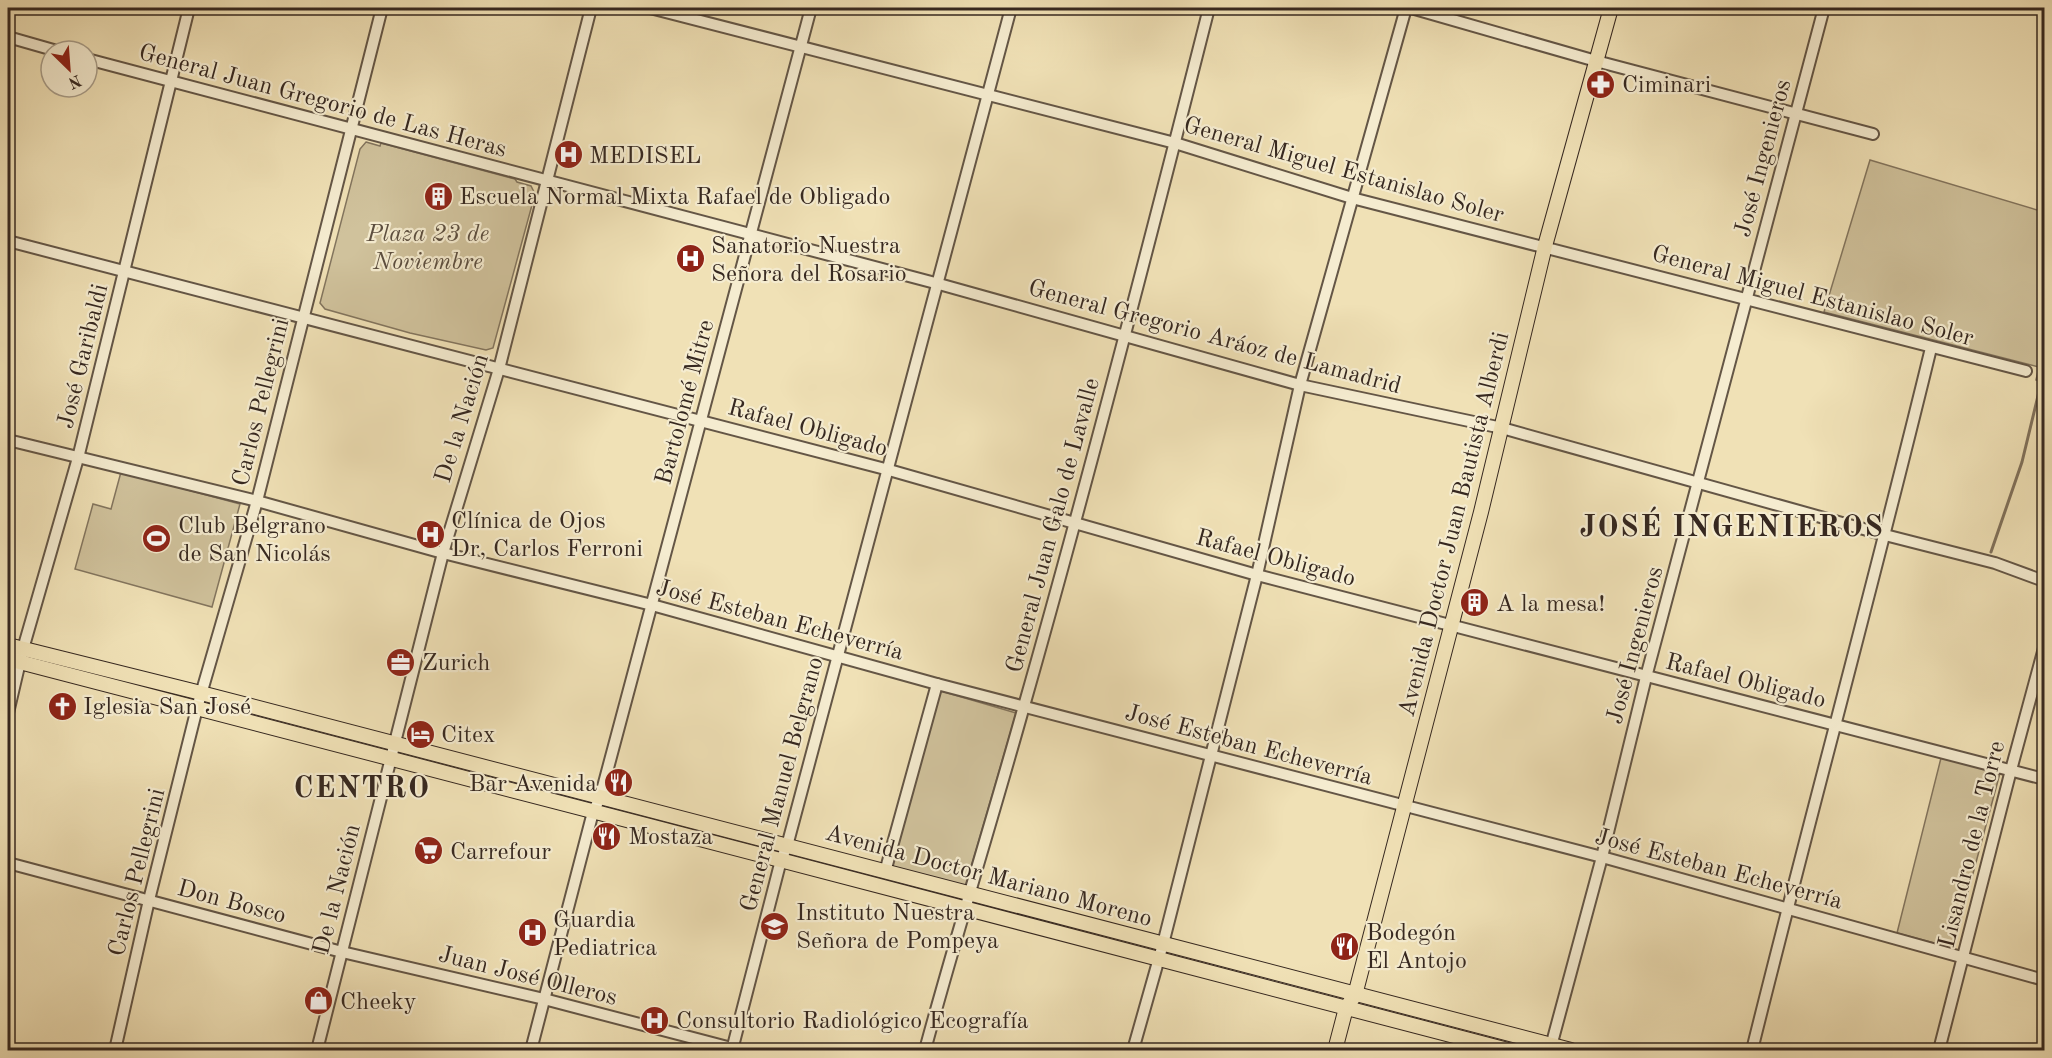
<svg xmlns="http://www.w3.org/2000/svg" width="2052" height="1058" font-family="'Old Standard TT',serif">
	<style>
		.green { fill: #d0c29c; stroke: #83755e; stroke-width: 1.5 }
		.lines { fill: none; stroke-linecap: round; stroke-linejoin: round }
		.stream { stroke: #80715b; stroke-width: 3 }
		.minor-casing { stroke: #645646; stroke-width: 14 }
		.major-casing { stroke: #362820; stroke-width: 16 }
		.minor { stroke: #f5ecd0; stroke-width: 10 }
		.major { stroke: #f0e1b6; stroke-width: 14 }
		.labels { text-anchor: middle; stroke-width: 4.5; stroke-linejoin: round; paint-order: stroke }
		.poi-label { font-size: 24px; fill: #362820; stroke: #f5ecd0; text-anchor: start }
		.street-label { font-size: 24px; fill: #362820; stroke: #f5ecd0 }
		.park-label { font-size: 24px; font-style: italic; fill: #5c4e3f; stroke: #f5ecd0 }
		.district-label { font-size: 30px; font-weight: bold; letter-spacing: 1.5px; fill: #362820; stroke: #f5ecd0 }
	</style>
	<rect width="100%" height="100%" fill="#f0e1b6"/>
	<filter id="stains"><feTurbulence type="fractalNoise" baseFrequency=".00333" numOctaves="4"/><feColorMatrix values="0 0 0 0 .2 0 0 0 0 .09 0 0 0 0 .02 0 0 0 .5 -.17"/></filter>
	<radialGradient id="worn" r=".72"><stop offset=".6" stop-color="#630" stop-opacity="0"/><stop offset="1" stop-color="#630" stop-opacity=".3"/></radialGradient>
	<!-- green -->
	<g class="green">
		<path d="M366,142L380,146L381,143L515,179L517,182L531,186L535,194L493,348L486,350L410,333L325,309L320,303L360,149Z"/>
		<path d="M1870,160L2044,212V382L2036,380L2039,367L1824,312Z"/>
		<path d="M121,472L240,504L212,607L75,569L93,504L111,509Z"/>
		<path d="M941,691L1016,713L965,888L889,867Z"/>
		<path d="M1941,758L2000,773L1953,948L1897,933Z"/>
	</g>
	<g class="lines">
		<!-- stream -->
		<path class="stream" d="M1991,552L2022,462L2044,371"/>
		<defs>
			<g id="minor">
				<path d="M650,8L1175,143L1352,198L2026,371"/>
				<path d="M1411,8L1596,61L1873,134"/>
				<path d="M8,14L9,8"/>
				<path d="M8,37L57,51"/>
				<path d="M87,59L939,284L1300,385L1502,428L1885,535L1995,563L2044,581"/>
				<path d="M8,241L889,470L1257,575L2044,779"/>
				<path d="M8,440L257,501L443,553L652,605L937,684L1602,857L2044,980"/>
				<path d="M8,713L23,649L78,458L189,8"/>
				<path d="M8,863L342,952L544,999L739,1050"/>
				<path d="M885,872L937,684"/>
				<path d="M115,1050L149,900L197,708L257,501L382,8"/>
				<path d="M317,1050L443,553L499,369L591,8"/>
				<path d="M531,1050L593,812L600,798L811,8"/>
				<path d="M732,1050L781,860L787,846L1011,8"/>
				<path d="M925,1050C956,935 992,821 1024,706C1090,474 1150,241 1209,8"/>
				<path d="M1133,1050L1163,944L1257,575L1300,385L1406,8"/>
				<path d="M1550,1050L1602,857L1646,677L1824,8"/>
				<path d="M1752,1050C1810,816 1874,583 1931,348"/>
				<path d="M1939,1050L2011,770L2044,648"/>
			</g>
			<g id="major">
				<path d="M8,645L201,693L1571,1050"/>
				<path d="M8,659C508,790 1008,918 1508,1050"/>
				<path d="M1335,1050L1346,1008L1355,995L1481,512L1545,246L1611,8"/>
			</g>
		</defs>
		<!-- minor casing -->
		<use href="#minor" class="minor-casing"/>
		<!-- major casing -->
		<use href="#major" class="major-casing"/>
		<!-- minor -->
		<use href="#minor" class="minor"/>
		<!-- major -->
		<use href="#major" class="major"/>
	</g>
	<!-- icons -->
	<defs>
		<symbol id="pharmacy-disc" viewBox="-11 -11 22 22"><circle r="9.5" fill="#8f2418" stroke="#f5ecd0"/><path d="M-2-6h4v4h4v4h-4v4h-4v-4h-4v-4h4Z" fill="#fff"/></symbol>
		<symbol id="hospital-disc" viewBox="-11 -11 22 22"><circle r="9.5" fill="#8f2418" stroke="#f5ecd0"/><path d="M-5-5h3v3.5h4V-5h3V5h-3V1.5h-4V5h-3Z" fill="#fff"/></symbol>
		<symbol id="building-disc" viewBox="-11 -11 22 22"><circle r="9.5" fill="#8f2418" stroke="#f5ecd0"/><path d="M-4-6H4V6H1V3H-1V6H-4ZM-2.5-4.3h1.7v1.8h-1.7ZM.8-4.3h1.7v1.8H.8ZM-2.5-1h1.7V.8h-1.7ZM.8-1h1.7V.8H.8Z" fill="#fff"/></symbol>
		<symbol id="stadium-disc" viewBox="-11 -11 22 22"><circle r="9.5" fill="#8f2418" stroke="#f5ecd0"/><path d="M0-5a6.5 5 0 1 0 0 10a6.5 5 0 1 0 0-10ZM-3.5-1.8h7v3.6h-7Z" fill="#fff"/></symbol>
		<symbol id="office-disc" viewBox="-11 -11 22 22"><circle r="9.5" fill="#8f2418" stroke="#f5ecd0"/><path d="M-6-3h4V-5.5h4V-3h4V5H-6ZM-1-4.5V-3h2v-1.5ZM-6 0V1H6V0Z" fill="#fff"/></symbol>
		<symbol id="church-disc" viewBox="-11 -11 22 22"><circle r="9.5" fill="#8f2418" stroke="#f5ecd0"/><path d="M-1.2-6h2.4v3.5h3.3v2.4h-3.3V6h-2.4V-.1h-3.3v-2.4h3.3Z" fill="#fff"/></symbol>
		<symbol id="hotel-disc" viewBox="-11 -11 22 22"><circle r="9.5" fill="#8f2418" stroke="#f5ecd0"/><path d="M-6-4.5h1.5V1H6V5H4.5V3h-9V5H-6ZM-4 0a1.8 1.8 0 1 1 3.6 0ZM.5 0V-2.5h3Q6-2.5 6 0Z" fill="#fff"/></symbol>
		<symbol id="restaurant-disc" viewBox="-11 -11 22 22"><circle r="9.5" fill="#8f2418" stroke="#f5ecd0"/><path d="M-5-6h1v4h1v-4h1v4h1v-4h1v5L-1.5 .5V6h-2V.5L-5-1ZM5-6V6H3V1.5H1.5Q1.5-4 5-6Z" fill="#fff"/></symbol>
		<symbol id="supermarket-disc" viewBox="-11 -11 22 22"><circle r="9.5" fill="#8f2418" stroke="#f5ecd0"/><path d="M-6-5.5h2.5l.6 2H6L4.5 2H-2.5L-4.4-4H-6ZM-1.5 3.2a1.3 1.3 0 1 0 .1 0ZM3 3.2a1.3 1.3 0 1 0 .1 0Z" fill="#fff"/></symbol>
		<symbol id="school-disc" viewBox="-11 -11 22 22"><circle r="9.5" fill="#8f2418" stroke="#f5ecd0"/><path d="M0-5L7-2L0 1L-7-2ZM-4 1L0 2.5L4 1V4Q0 6-4 4Z" fill="#fff"/></symbol>
		<symbol id="shop-disc" viewBox="-11 -11 22 22"><circle r="9.5" fill="#8f2418" stroke="#f5ecd0"/><path d="M-5-2.5h2.3a2.7 3.5 0 0 1 5.4 0H5L5.5 6h-11ZM-1.5-2.5h3a1.5 2.3 0 0 0-3 0Z" fill="#fff"/></symbol>
	</defs>
	<g fill-rule="evenodd">
		<use href="#pharmacy-disc" x="1584" y="68" width="33" height="33"/>
		<use href="#hospital-disc" x="552" y="138" width="33" height="33"/>
		<use href="#building-disc" x="422" y="180" width="33" height="33"/>
		<use href="#hospital-disc" x="674" y="242" width="33" height="33"/>
		<use href="#hospital-disc" x="414" y="518" width="33" height="33"/>
		<use href="#stadium-disc" x="140" y="522" width="33" height="33"/>
		<use href="#building-disc" x="1458" y="586" width="33" height="33"/>
		<use href="#office-disc" x="384" y="646" width="33" height="33"/>
		<use href="#church-disc" x="46" y="690" width="33" height="33"/>
		<use href="#hotel-disc" x="404" y="718" width="33" height="33"/>
		<use href="#restaurant-disc" x="602" y="766" width="33" height="33"/>
		<use href="#restaurant-disc" x="590" y="820" width="33" height="33"/>
		<use href="#supermarket-disc" x="412" y="834" width="33" height="33"/>
		<use href="#school-disc" x="758" y="910" width="33" height="33"/>
		<use href="#hospital-disc" x="516" y="916" width="33" height="33"/>
		<use href="#restaurant-disc" x="1328" y="930" width="33" height="33"/>
		<use href="#shop-disc" x="302" y="984" width="33" height="33"/>
		<use href="#hospital-disc" x="638" y="1004" width="33" height="33"/>
	</g>
	<g class="labels">
		<!-- poi labels -->
		<g class="poi-label">
			<text x="1622" y="92">Ciminari</text>
			<text x="589" y="163">MEDISEL</text>
			<text x="459" y="204">Escuela Normal Mixta Rafael de Obligado</text>
			<text x="711" y="253">Sanatorio Nuestra<tspan x="711" dy="28">Señora del Rosario</tspan></text>
			<text x="451" y="528">Clínica de Ojos<tspan x="451" dy="28">Dr, Carlos Ferroni</tspan></text>
			<text x="178" y="533">Club Belgrano<tspan x="178" dy="28">de San Nicolás</tspan></text>
			<text x="1496" y="611">A la mesa!</text>
			<text x="422" y="670">Zurich</text>
			<text x="83" y="714">Iglesia San José</text>
			<text x="441" y="742">Citex</text>
			<text x="597" y="791" text-anchor="end">Bar Avenida</text>
			<text x="628" y="844">Mostaza</text>
			<text x="450" y="859">Carrefour</text>
			<text x="796" y="920">Instituto Nuestra<tspan x="796" dy="28">Señora de Pompeya</tspan></text>
			<text x="553" y="927">Guardia<tspan x="553" dy="28">Pediatrica</tspan></text>
			<text x="1366" y="940">Bodegón<tspan x="1366" dy="28">El Antojo</tspan></text>
			<text x="340" y="1009">Cheeky</text>
			<text x="676" y="1028">Consultorio Radiológico Ecografía</text>
		</g>
		<!-- street labels -->
		<g class="street-label">
			<text transform="translate(323 100) rotate(15)" y="8">General Juan Gregorio de Las Heras</text>
			<text transform="translate(1762 158) rotate(-75)" y="8">José Ingenieros</text>
			<text transform="translate(1344 169) rotate(16)" y="8">General Miguel Estanislao Soler</text>
			<text transform="translate(1813 295) rotate(15)" y="8">General Miguel Estanislao Soler</text>
			<text transform="translate(1215 336) rotate(15)" y="8">General Gregorio Aráoz de Lamadrid</text>
			<text transform="translate(82 356) rotate(-76)" y="8">José Garibaldi</text>
			<text transform="translate(260 402) rotate(-76)" y="8">Carlos Pellegrini</text>
			<text transform="translate(684 402) rotate(-75)" y="8">Bartolomé Mitre</text>
			<text transform="translate(461 418) rotate(-73)" y="8">De la Nación</text>
			<text transform="translate(808 427) rotate(15)" y="8">Rafael Obligado</text>
			<text transform="translate(1453 524) rotate(-76)" y="8">Avenida Doctor Juan Bautista Alberdi</text>
			<text transform="translate(1052 525) rotate(-75)" y="8">General Juan Galo de Lavalle</text>
			<text transform="translate(1276 557) rotate(15)" y="8">Rafael Obligado</text>
			<text transform="translate(780 619) rotate(15)" y="8">José Esteban Echeverría</text>
			<text transform="translate(1634 645) rotate(-75)" y="8">José Ingenieros</text>
			<text transform="translate(1746 680) rotate(14)" y="8">Rafael Obligado</text>
			<text transform="translate(1249 744) rotate(15)" y="8">José Esteban Echeverría</text>
			<text transform="translate(781 784) rotate(-75)" y="8">General Manuel Belgrano</text>
			<text transform="translate(1971 844) rotate(-76)" y="8">Lisandro de la Torre</text>
			<text transform="translate(1719 868) rotate(15)" y="8">José Esteban Echeverría</text>
			<text transform="translate(136 872) rotate(-76)" y="8">Carlos Pellegrini</text>
			<text transform="translate(989 875) rotate(15)" y="8">Avenida Doctor Mariano Moreno</text>
			<text transform="translate(336 889) rotate(-76)" y="8">De la Nación</text>
			<text transform="translate(232 901) rotate(15)" y="8">Don Bosco</text>
			<text transform="translate(528 975) rotate(14)" y="8">Juan José Olleros</text>
		</g>
		<!-- park labels -->
		<g class="park-label">
			<text x="428" y="241">Plaza 23 de<tspan x="428" dy="28">Noviembre</tspan></text>
		</g>
		<!-- district labels -->
		<g class="district-label">
			<text x="1732" y="536">JOSÉ INGENIEROS</text>
			<text x="362" y="797">CENTRO</text>
		</g>
	</g>
	<!-- margin -->
	<rect width="2052" height="1058" fill="none" stroke="#f0e1b6" stroke-width="30"/>
	<rect x="9" y="9" width="2034" height="1040" fill="none" stroke="#362820" stroke-width="3"/>
	<rect x="15" y="15" width="2022" height="1028" fill="none" stroke="#362820" stroke-width="1.5"/>
	<!-- north arrow -->
	<g transform="translate(69 69) rotate(155)"><circle r="28" fill="#f5ecd0" stroke="#a99e8a" stroke-width="1.5"/>
	<path d="M0-4.5L10 22L0 15L-10 22Z" fill="#8f2418"/>
	<text y="-9" font-size="16" font-weight="bold" text-anchor="middle" fill="#362820">N</text>
	</g>
	<rect width="100%" height="100%" filter="url(#stains)"/>
	<rect width="100%" height="100%" fill="url(#worn)"/>
</svg>
